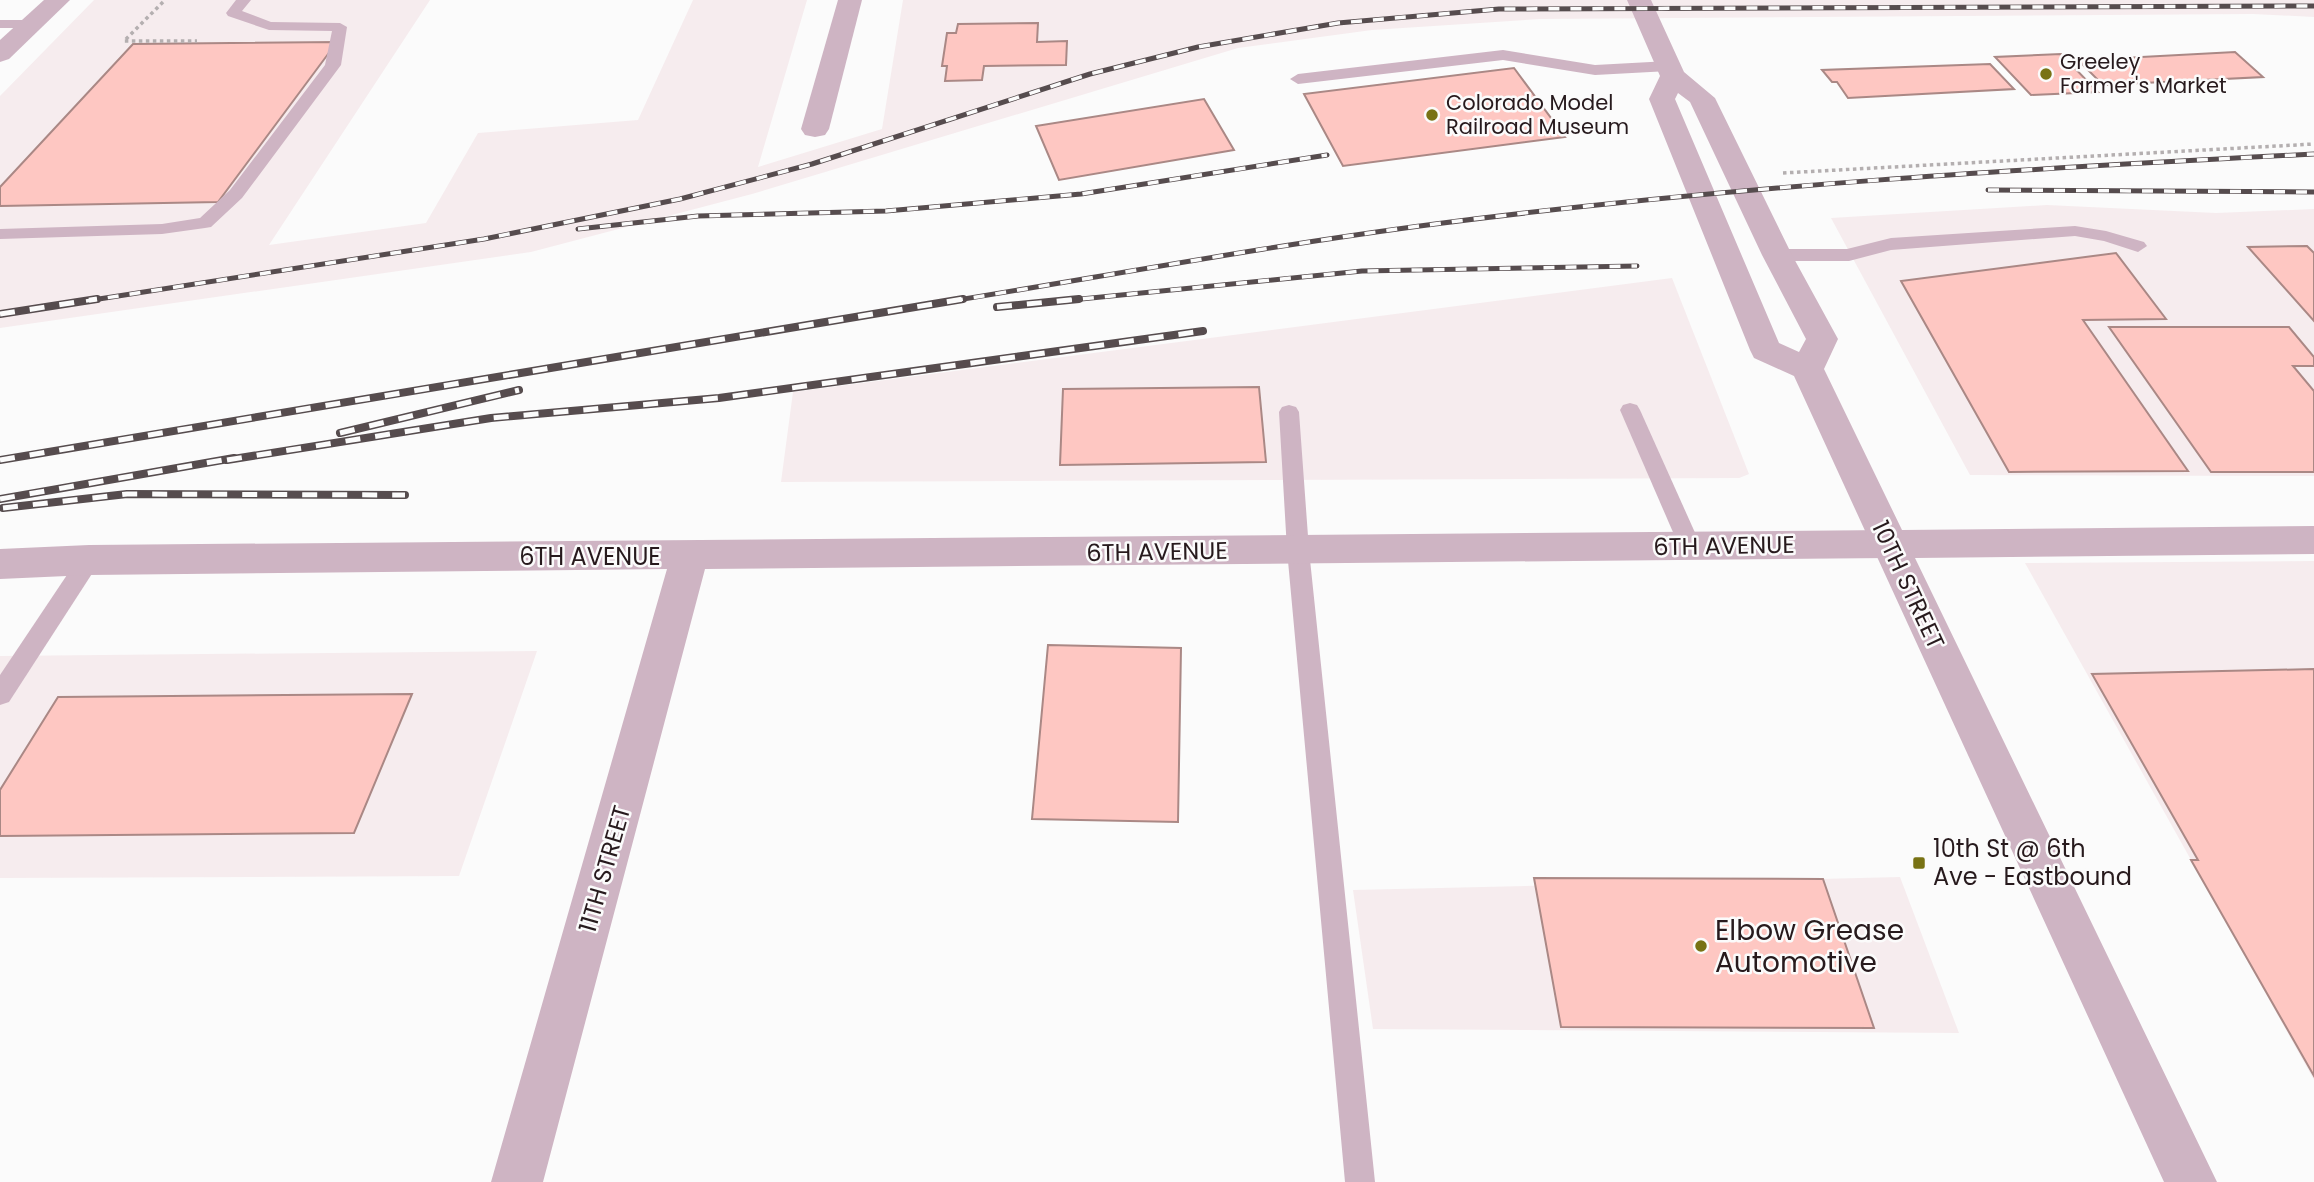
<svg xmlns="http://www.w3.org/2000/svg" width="2314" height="1182" font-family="Poppins,sans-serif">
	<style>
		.built { fill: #f6ecee }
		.building { fill: #fec7c2; stroke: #aa8885; stroke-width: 2 }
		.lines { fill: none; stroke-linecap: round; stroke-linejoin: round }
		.path { stroke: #b4afb0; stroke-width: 3.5; stroke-dasharray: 3.5 3.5; stroke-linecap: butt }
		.service { fill: #ceb4c3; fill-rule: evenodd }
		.minor { fill: #ceb4c3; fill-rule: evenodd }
		.tertiary { fill: #ceb4c3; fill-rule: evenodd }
		.rail-far1-casing { stroke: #564c4e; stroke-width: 5 }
		.rail-casing { stroke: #564c4e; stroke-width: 8 }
		.rail-far1 { stroke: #fbfbfb; stroke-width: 3.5; stroke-dasharray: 11; stroke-linecap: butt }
		.rail { stroke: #fbfbfb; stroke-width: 5; stroke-dasharray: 15; stroke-linecap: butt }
		.poi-dot { fill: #787214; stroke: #fbfbfb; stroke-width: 2.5 }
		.labels { text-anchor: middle; stroke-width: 5; stroke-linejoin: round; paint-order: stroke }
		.far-poi-label { font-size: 21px; fill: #271a1d; stroke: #fbfbfb; text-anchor: start }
		.street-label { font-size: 24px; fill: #271a1d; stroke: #fbfbfb }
		.poi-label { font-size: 24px; fill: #271a1d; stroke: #fbfbfb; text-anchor: start }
		.near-poi-label { font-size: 28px; fill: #271a1d; stroke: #fbfbfb; text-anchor: start }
	</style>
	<rect width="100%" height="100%" fill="#fbfbfb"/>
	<!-- built -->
	<g class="built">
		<path d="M94,0H430L269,245L426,223L478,133L638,120L693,0H807L758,167L882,129L903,0H2314V17L2253,14L1540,19L1372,30L1238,48L752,194L531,252L0,328V96Z"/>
		<path d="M2047,205L2216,213L2314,209V476L1970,475L1831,218Z"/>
		<path d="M1672,278L1749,474L1739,478L781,482L793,392Z"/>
		<path d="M2314,561V1080L2025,563Z"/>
		<path d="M537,651L459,876L0,878V656Z"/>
		<path d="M1900,877L1959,1033L1373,1029L1353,890Z"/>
	</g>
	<!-- building -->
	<g class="building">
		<path d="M1038,23L1037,42L1067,41L1066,65L984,66L982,80L945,81L947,66H942L947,33H956L958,24Z"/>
		<path d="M337,42L218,202L0,206V187L133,44Z"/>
		<path d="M2235,52L2263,77L2103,85L2076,58L2085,60Z"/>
		<path d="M2061,54L2098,92L2031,95L1995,57Z"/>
		<path d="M1990,64L2014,89L1848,98L1837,82H1832L1822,70Z"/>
		<path d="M1514,68L1565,137L1343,166L1304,94Z"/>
		<path d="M1204,99L1234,150L1059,180L1036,126Z"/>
		<path d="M2307,246L2314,253V321L2248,247Z"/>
		<path d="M2116,253L2166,319L2083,320L2188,471L2009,472L1901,281Z"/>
		<path d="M2109,327H2289L2314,357V366H2293L2314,391V472H2211Z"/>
		<path d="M1259,387L1266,462L1060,465L1063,389Z"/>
		<path d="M1048,645L1181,648L1178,822L1032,819Z"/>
		<path d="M2314,669V1076L2191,860H2198L2092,674Z"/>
		<path d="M412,694L354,833L0,836V790L58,697Z"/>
		<path d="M1534,878L1823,879L1874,1028L1561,1027Z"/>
	</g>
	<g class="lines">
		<!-- path -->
		<g class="path">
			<path d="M163,2L124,41H197"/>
			<path d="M1783,173L2314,144"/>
		</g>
		<!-- service -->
		<g class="service">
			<path d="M236,0H251L242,11L271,22L340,23L347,27L341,65L242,198L211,227L205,228L162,234L0,239V229L162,224L200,218L230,190L325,65L332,31L269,30L228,16L226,13Z"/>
			<path d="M0,20H33L40,24L33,28H0Z"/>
			<path d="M1503,50L1595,65L1669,61L1677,66L1669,71L1595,75L1503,60L1298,84L1290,79L1298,74Z"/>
			<path d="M2075,226L2106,231L2144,242L2147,246L2138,252L2104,241L2075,236L1891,250L1849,261H1777L1768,255L1777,249H1847L1891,238Z"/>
			<path d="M1630,403L1637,405L1640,410L1701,546L1698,552L1690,554L1682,552L1679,546L1620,410L1623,405Z"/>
			<path d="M1289,405L1296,407L1299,412L1309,550L1375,1182H1345L1287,550L1279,412L1282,407Z"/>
			<path d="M89,551L97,554L100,560L97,566L9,702L0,705V675L81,554Z"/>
		</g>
		<!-- minor -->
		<g class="minor">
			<path d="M44,0H70L9,59L0,62V40Z"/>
			<path d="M838,0H862L829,129L825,135L815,137L805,135L801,129Z"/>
			<path d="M1889,530L1902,534L1908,544L1902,554L1889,558L705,569L543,1182H491L667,569L89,575L0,579V549L89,545Z"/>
		</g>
		<!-- tertiary -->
		<path class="tertiary" d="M1627,0H1651L1684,72L1715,98L1792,255L1838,339L1824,369L1902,530L2314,526V554L1915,558L2217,1182H2164L1794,376L1754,358L1750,350L1649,99L1660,76ZM1678,93L1690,102L1762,255L1806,339L1799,352L1779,343L1675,99Z"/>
		<defs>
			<g id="rail-far1">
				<path d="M1988,190L2314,192"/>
				<path d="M578,229L698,216L886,211L1081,194L1327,155"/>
				<path d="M86,301L484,239L680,199L812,164L1090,74L1198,47L1338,23L1499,9L2314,6"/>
				<path d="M952,301C1112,275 1273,245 1435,224C1728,186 2019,169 2314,154"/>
				<path d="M1061,301L1362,271L1637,266"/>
			</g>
			<g id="rail">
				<path d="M997,307L1079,299"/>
				<path d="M0,314L97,299"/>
				<path d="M340,433L519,390"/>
				<path d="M0,460L963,299"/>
				<path d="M227,460L491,418L719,398L1203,331"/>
				<path d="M0,499L234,458"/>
				<path d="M3,508L127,494L405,495"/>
			</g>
		</defs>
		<!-- rail-far1 casing -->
		<use href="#rail-far1" class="rail-far1-casing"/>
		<!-- rail casing -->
		<use href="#rail" class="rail-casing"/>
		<!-- rail-far1 -->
		<use href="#rail-far1" class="rail-far1"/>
		<!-- rail -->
		<use href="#rail" class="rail"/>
	</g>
	<!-- markers -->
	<g class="poi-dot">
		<circle cx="2046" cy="74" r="7"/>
		<circle cx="1432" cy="115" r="7"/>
		<rect x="1912" y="856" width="14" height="14" rx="3.5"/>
		<circle cx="1701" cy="946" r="7"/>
	</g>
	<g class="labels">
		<!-- far-poi labels -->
		<g class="far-poi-label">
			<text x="2060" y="69">Greeley<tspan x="2060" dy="24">Farmer's Market</tspan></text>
			<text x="1446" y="110">Colorado Model<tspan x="1446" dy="24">Railroad Museum</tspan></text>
		</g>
		<!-- street labels -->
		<g class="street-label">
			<text transform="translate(1724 546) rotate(-1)" y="8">6TH AVENUE</text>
			<text transform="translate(1157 552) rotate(-1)" y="8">6TH AVENUE</text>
			<text x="590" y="565">6TH AVENUE</text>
			<text transform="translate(1908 585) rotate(65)" y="8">10TH STREET</text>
			<text transform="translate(605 869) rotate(-74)" y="8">11TH STREET</text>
		</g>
		<!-- poi labels -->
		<g class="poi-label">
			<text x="1933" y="857">10th St @ 6th<tspan x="1933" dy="28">Ave - Eastbound</tspan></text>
		</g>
		<!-- near-poi labels -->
		<g class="near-poi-label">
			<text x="1715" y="940">Elbow Grease<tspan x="1715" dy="32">Automotive</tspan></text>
		</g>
	</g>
</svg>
